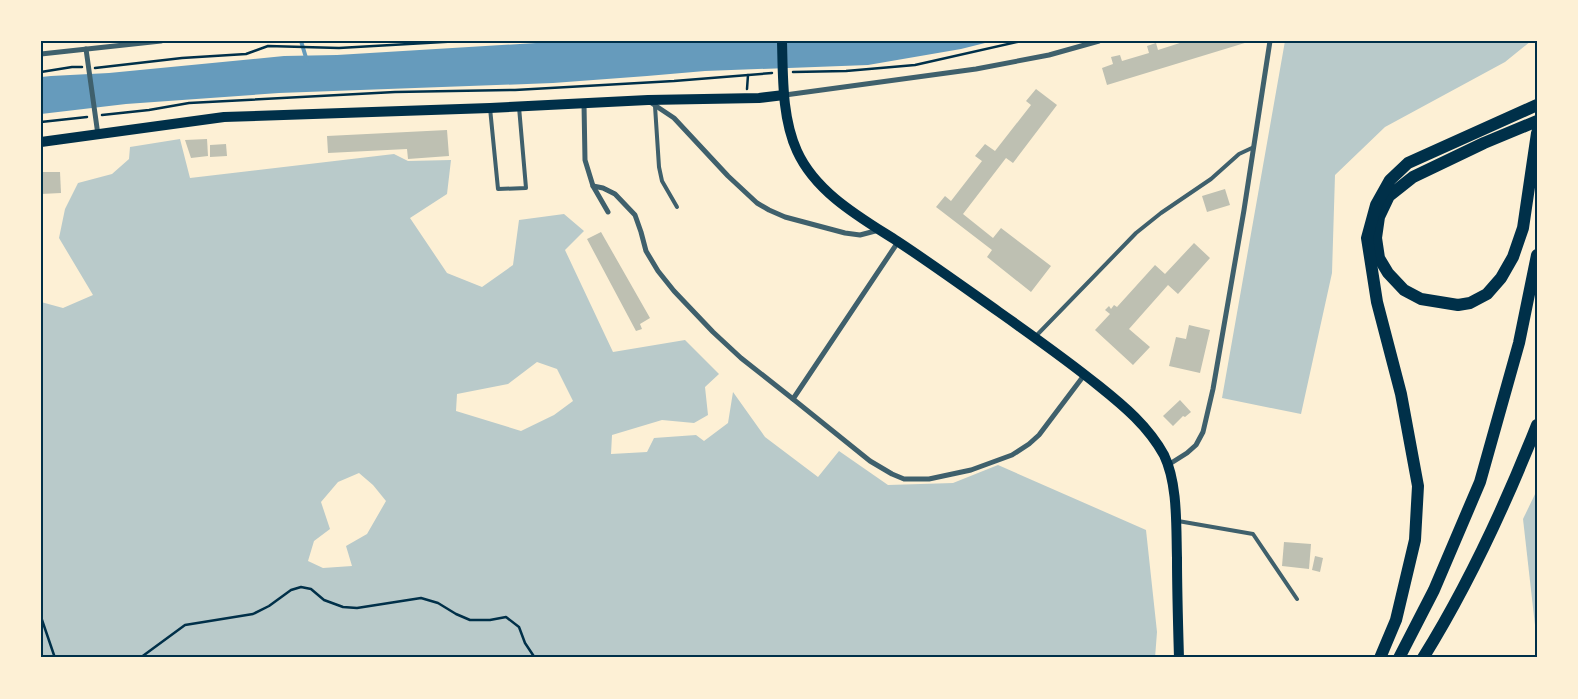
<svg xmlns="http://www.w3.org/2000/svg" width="1578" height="699" font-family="'Work Sans',sans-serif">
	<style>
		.green { fill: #b9caca; fill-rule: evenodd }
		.water { fill: #669bbc }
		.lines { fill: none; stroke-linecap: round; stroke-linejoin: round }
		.stream { stroke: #669bbc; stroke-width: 4 }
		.building { fill: #bec0b2 }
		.path { stroke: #003049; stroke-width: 2.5 }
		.service { stroke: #3f606c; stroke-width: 4 }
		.minor { stroke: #3f606c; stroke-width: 5 }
		.secondary { stroke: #003049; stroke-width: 10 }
		.trunk { stroke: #003049; stroke-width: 12 }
		.neatline { fill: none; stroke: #003049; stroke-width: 2 }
	</style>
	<rect width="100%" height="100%" fill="#fdf0d5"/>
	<!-- green -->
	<g class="green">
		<path d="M1285,41H1531L1505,62L1385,127L1335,175L1332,273L1301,414L1222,398Z"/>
		<path d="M180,139L190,178L394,154L408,161L451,160L447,194L410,218L447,273L482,287L513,265L519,220L564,214L584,231L565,250L613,352L685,340L719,374L705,387L708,415L694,423L662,420L612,435L611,454L647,452L654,438L696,435L704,441L728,423L733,392L765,437L818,477L839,451L888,485L953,483L998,465L1146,530L1157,632L1155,658H41V302L63,308L93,295L59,238L65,209L78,183L112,174L129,159L130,147ZM537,362L557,369L573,401L554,415L521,431L456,411L457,394L508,384ZM359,473L373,485L386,501L367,534L346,546L352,566L323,568L308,561L314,541L330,529L321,502L338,482Z"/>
		<path d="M1537,490V643L1523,519Z"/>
	</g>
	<!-- water -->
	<path class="water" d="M568,41H993L961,49L868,65L705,71L647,76L553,83L279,93L126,104L41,114V77L51,76L109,73L284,56L337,55Z"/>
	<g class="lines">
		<!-- stream -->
		<path class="stream" d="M301,41L307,61"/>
	</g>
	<!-- building -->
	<g class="building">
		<path d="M1186,41L1248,42L1107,85L1102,68L1113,64L1111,57L1120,55L1122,61L1149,53L1147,46L1156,43L1158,50Z"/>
		<path d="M1036,89L1057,105L1013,163L1006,158L963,214L993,238L1001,228L1051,266L1031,292L987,257L992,250L936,207L945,196L951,201L982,161L975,156L985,144L995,151L1031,105L1026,101Z"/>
		<path d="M447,130L449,156L408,159L407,149L328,153L327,136Z"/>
		<path d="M207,139L208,156L191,158L185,140Z"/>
		<path d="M226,144L227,156L210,157V145Z"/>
		<path d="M41,172H60L61,193L41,194Z"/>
		<path d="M1225,189L1230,205L1207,212L1202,196Z"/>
		<path d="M601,232L650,318L640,324L642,329L636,331L587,239Z"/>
		<path d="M1194,243L1210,258L1178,294L1168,285L1129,329L1150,347L1133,365L1095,330L1110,314L1105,310L1109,306L1111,309L1114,305L1117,307L1155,265L1165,274Z"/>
		<path d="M1189,325L1210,330L1200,373L1169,366L1176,337L1186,339Z"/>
		<path d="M1180,400L1191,412L1185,417L1183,416L1173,426L1163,416Z"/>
		<path d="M1284,542L1311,544L1309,569L1282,566Z"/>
		<path d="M1315,556L1323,558L1320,572L1312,570Z"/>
	</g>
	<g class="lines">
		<!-- path -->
		<g class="path">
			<path d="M95,68L182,58L246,54L268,46L339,48L461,41"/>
			<path d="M41,72L72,67H82"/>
			<path d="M793,72L846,71L915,65L1021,41"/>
			<path d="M747,89L748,75"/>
			<path d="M102,115L149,110L189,103L395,92L515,90L674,81L772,73"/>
			<path d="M41,122L87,117"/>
			<path d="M41,617L55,658"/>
			<path d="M140,658L185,625L253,614L269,606L291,590L301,587L311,589L324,600L343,607L357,608L421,598L438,603L456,614L470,620H490L506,617L519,627L525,643L535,658"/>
		</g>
		<!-- service -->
		<g class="service">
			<path d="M655,106L659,167L662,181L677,207"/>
			<path d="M490,108L498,189L526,188L519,107"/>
			<path d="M1035,337L1136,233L1161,213L1211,179L1239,154L1254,147"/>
			<path d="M1178,521L1253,534L1297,599"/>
		</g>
		<!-- minor -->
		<g class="minor">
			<path d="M86,49L98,135"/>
			<path d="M41,54L161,41"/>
			<path d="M785,95L976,69L1049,55L1099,41"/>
			<path d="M650,102L674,118L728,176L757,203L769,210L785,217L845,233L860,235L879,230"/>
			<path d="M584,104L585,160L593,186L608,212"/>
			<path d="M593,186L603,188L615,194L635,215L641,232L646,251L658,271L674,291L713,332L741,358L793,399L870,461L892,474L904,479H929L971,470L1012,455L1029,444L1039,435L1085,374"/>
			<path d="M793,399L898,242"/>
			<path d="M1168,465L1187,453L1196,445L1203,432L1213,389L1244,210L1270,41"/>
		</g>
		<!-- secondary -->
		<g class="secondary">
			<path d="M782,41C783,78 782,118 797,151C816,193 861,218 897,241C932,264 965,288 999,312C1033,336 1067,360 1099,386C1124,406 1148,426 1164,455C1178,484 1176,526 1177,558C1177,591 1178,624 1179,658"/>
			<path d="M41,142L224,117L490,108L648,100L759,98L784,95"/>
		</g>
		<!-- trunk -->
		<g class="trunk">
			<path d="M1537,121L1484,143L1413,177L1389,196L1379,217L1376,238L1379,258L1388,273L1404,290L1421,299L1458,305L1470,303L1487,294L1501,278L1513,257L1523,228L1537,133"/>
			<path d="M1380,658L1396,620L1415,540L1418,486L1401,394L1377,302L1367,238L1376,205L1390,180L1408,163L1537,105"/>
			<path d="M1399,658L1434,590L1480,482L1519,343L1537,255"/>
			<path d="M1423,658C1469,584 1505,506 1537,425"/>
		</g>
	</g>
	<!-- border -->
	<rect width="1578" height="699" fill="none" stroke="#fdf0d5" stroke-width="85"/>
	<rect x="42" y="42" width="1494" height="614" class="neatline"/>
</svg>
